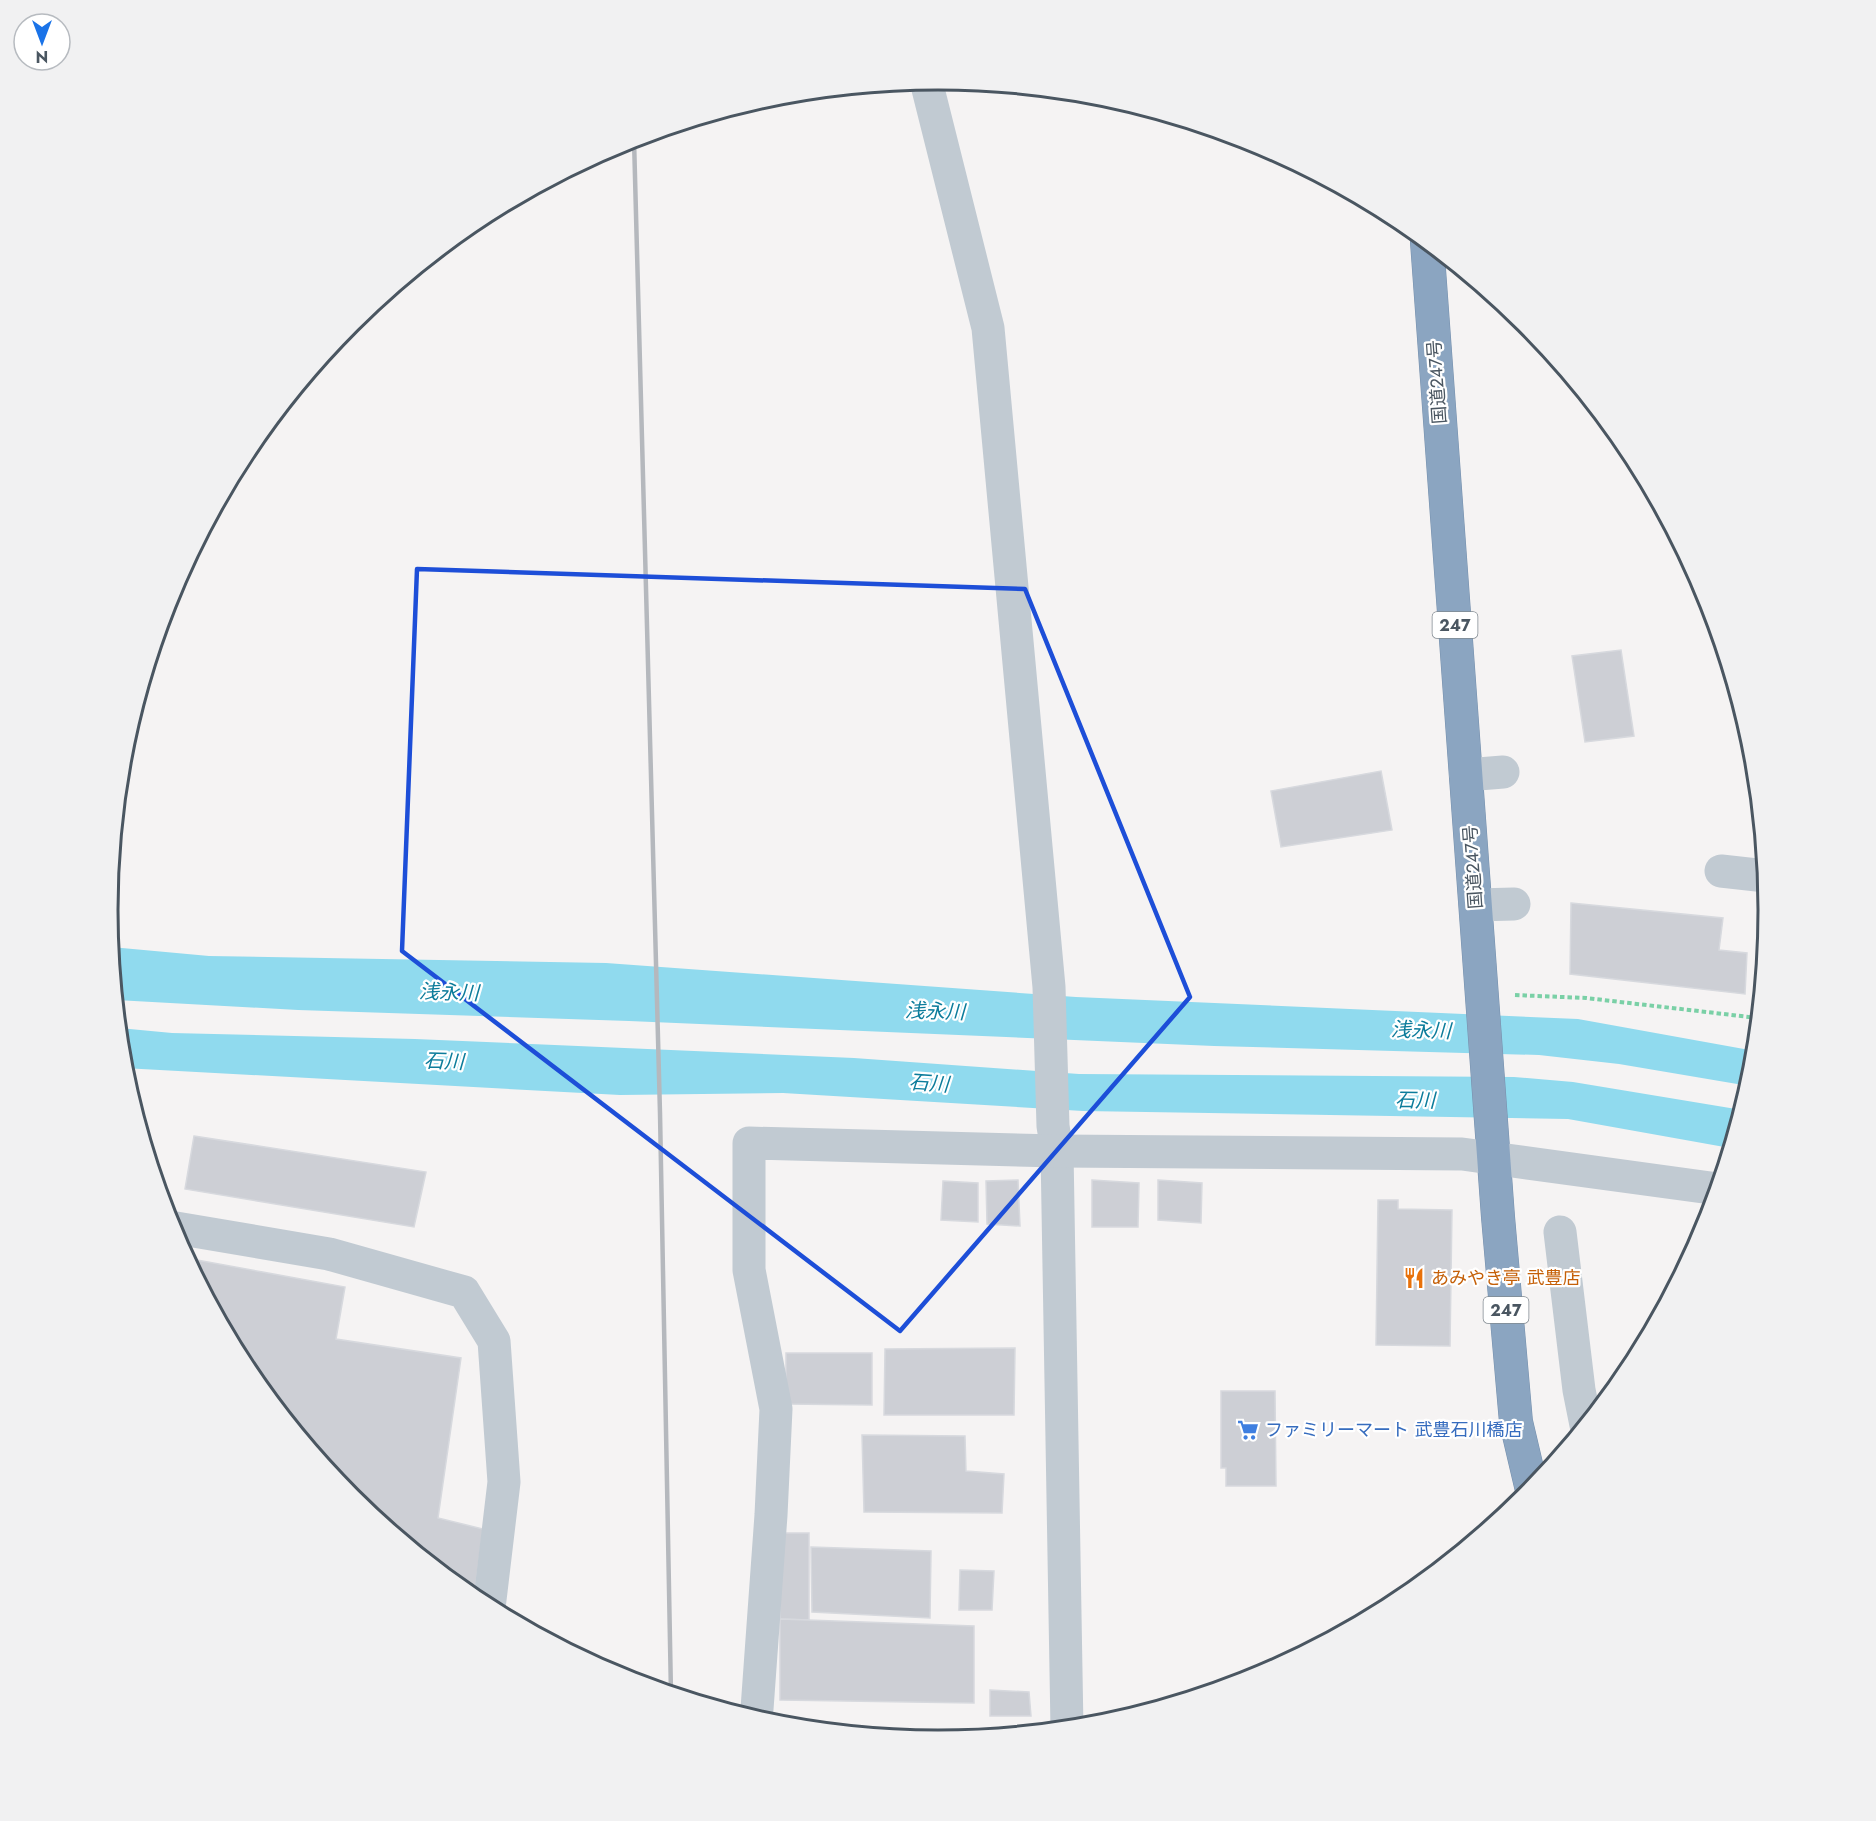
<svg xmlns="http://www.w3.org/2000/svg" width="1876" height="1821" font-family="Jost,'Noto Sans JP',sans-serif">
	<style>
		.water { fill: #90daee }
		.building { fill: #cdcfd5; stroke: #d7d9de; stroke-width: 1.5 }
		.lines { fill: none; stroke-linecap: round; stroke-linejoin: round }
		.highway-casing { stroke: #7690ad; stroke-width: 34 }
		.path { stroke: #7ad0a6; stroke-width: 4; stroke-dasharray: 4.5 3; stroke-linecap: butt }
		.minor { stroke: #c1cad2; stroke-width: 33 }
		.highway { stroke: #8ba5c1; stroke-width: 33 }
		.rail { stroke: #b5b8bd; stroke-width: 4.5 }
		.marked { fill: none; stroke: #1d4ed8; stroke-width: 4.5; stroke-linejoin: round }
		.labels { text-anchor: middle; stroke-width: 4.5; stroke-linejoin: round; paint-order: stroke }
		.shield { fill: #fff; stroke: #808990; stroke-width: 1.5 }
		.shield-label { font-size: 16px; font-weight: bold; fill: #4a5661 }
		.street-label { font-size: 18px; fill: #4a5661; stroke: #fff }
		.food-label { font-size: 18px; fill: #c56008; stroke: #fff; text-anchor: start }
		.shop-label { font-size: 18px; fill: #366cbe; stroke: #fff; text-anchor: start }
		.water-label { font-size: 20px; font-style: italic; fill: #0c7c9b; stroke: #fff }
		.rim { fill: none; stroke: #4a5661; stroke-width: 3 }
	</style>
	<rect width="100%" height="100%" fill="#f5f3f3"/>
	<!-- water -->
	<g class="water">
		<path d="M111,947L209,956L606,963L1076,997L1578,1019L1755,1051L1753,1073L1749,1086L1619,1064L1539,1055L1214,1046L629,1021L298,1010L116,1000Z"/>
		<path d="M119,1028L172,1033L415,1039L854,1058L1079,1074L1514,1077L1573,1082L1742,1110L1730,1148L1568,1119L1083,1111L783,1093L620,1095L123,1068Z"/>
	</g>
	<!-- building -->
	<g class="building">
		<path d="M1621,650L1634,736L1585,742L1572,656Z"/>
		<path d="M1381,771L1392,830L1281,847L1271,791Z"/>
		<path d="M1571,903L1723,918L1719,950L1747,953L1745,994L1570,974Z"/>
		<path d="M194,1136L426,1172L414,1227L185,1189Z"/>
		<path d="M1018,1180L1020,1226L987,1224L986,1181Z"/>
		<path d="M1092,1180L1139,1183L1138,1227H1092Z"/>
		<path d="M1158,1180L1202,1183L1201,1223L1158,1220Z"/>
		<path d="M943,1181L978,1183V1222L941,1220Z"/>
		<path d="M1378,1200H1398V1209L1452,1210L1450,1346L1376,1345Z"/>
		<path d="M186,1258L345,1287L336,1339L461,1358L438,1518L483,1529L474,1599L350,1498L247,1372Z"/>
		<path d="M1015,1348L1014,1415H884L885,1349Z"/>
		<path d="M786,1353H872V1405L786,1404Z"/>
		<path d="M1221,1391H1275L1276,1486H1226V1468H1221Z"/>
		<path d="M862,1435L965,1436L966,1471L1004,1474L1002,1513L864,1512Z"/>
		<path d="M780,1533H809V1620L780,1619Z"/>
		<path d="M811,1547L931,1551L930,1618L812,1612Z"/>
		<path d="M960,1570L994,1571L992,1610H959Z"/>
		<path d="M780,1619L974,1626V1703L780,1700Z"/>
		<path d="M990,1690L1029,1692L1031,1716H990Z"/>
	</g>
	<g class="lines">
		<defs>
			<path id="highway" d="M1427,242L1498,1217L1516,1422L1532,1490"/>
		</defs>
		<!-- highway casing -->
		<use href="#highway" class="highway-casing"/>
		<!-- path -->
		<path class="path" d="M1515,995L1586,998L1758,1018"/>
		<!-- minor -->
		<g class="minor">
			<path d="M926,81L988,328L1049,987L1053,1126L1057,1151L1067,1729"/>
			<path d="M1466,775L1503,772"/>
			<path d="M1721,871L1766,876"/>
			<path d="M1476,905L1514,904"/>
			<path d="M170,1227L329,1254L464,1292L494,1341L504,1482L489,1608"/>
			<path d="M1560,1232L1579,1390L1586,1425"/>
			<path d="M757,1709L771,1515L776,1409L749,1270V1143L1057,1151L1462,1154L1718,1189"/>
		</g>
		<!-- highway -->
		<use href="#highway" class="highway"/>
		<!-- rail -->
		<path class="rail" d="M634,139L660,1113L671,1694"/>
	</g>
	<!-- marked area -->
	<path class="marked" d="M417,569L1025,589L1190,997L900,1331L402,951Z"/>
	<!-- icons -->
	<defs>
		<symbol id="restaurant-bare" viewBox="-9 -9 18 18"><path d="M-5-6h1v4h1v-4h1v4h1v-4h1v5L-1.5 .5V6h-2V.5L-5-1ZM5-6V6H3V1.5H1.5Q1.5-4 5-6Z" fill="#e8710a" stroke="#fff" stroke-width="2.5" paint-order="stroke"/></symbol>
		<symbol id="supermarket-bare" viewBox="-9 -9 18 18"><path d="M-6-5.5h2.5l.6 2H6L4.5 2H-2.5L-4.4-4H-6ZM-1.5 3.2a1.3 1.3 0 1 0 .1 0ZM3 3.2a1.3 1.3 0 1 0 .1 0Z" fill="#3f7fe0" stroke="#fff" stroke-width="2.5" paint-order="stroke"/></symbol>
	</defs>
	<g fill-rule="evenodd">
		<use href="#restaurant-bare" x="1399" y="1263" width="30" height="30"/>
		<use href="#supermarket-bare" x="1233" y="1415" width="30" height="30"/>
	</g>
	<g class="labels">
		<!-- shield labels -->
		<g class="shield">
			<rect x="1432.5" y="612" width="45" height="26" rx="4.5"/>
			<rect x="1483.5" y="1297" width="45" height="26" rx="4.5"/>
		</g>
		<g class="shield-label">
			<text x="1455" y="631">247</text>
			<text x="1506" y="1316">247</text>
		</g>
		<!-- street labels -->
		<g class="street-label">
			<text transform="translate(1437 382) rotate(-94)" y="6">国道247号</text>
			<text transform="translate(1473 867) rotate(-94)" y="6">国道247号</text>
		</g>
		<!-- food labels -->
		<g class="food-label">
			<text x="1431" y="1284">あみやき亭 武豊店</text>
		</g>
		<!-- shop labels -->
		<g class="shop-label">
			<text x="1265" y="1436">ファミリーマート 武豊石川橋店</text>
		</g>
		<!-- water labels -->
		<g class="water-label">
			<text transform="translate(449 992) rotate(2)" y="7">浅永川</text>
			<text transform="translate(935 1011) rotate(2)" y="7">浅永川</text>
			<text transform="translate(1421 1030) rotate(2)" y="7">浅永川</text>
			<text transform="translate(444 1061) rotate(2)" y="7">石川</text>
			<text transform="translate(929 1083) rotate(4)" y="7">石川</text>
			<text transform="translate(1415 1100) rotate(1)" y="7">石川</text>
		</g>
	</g>
	<!-- crop -->
	<path d="M0 0H1876V1821H0ZM118 910a820 820 0 1 1 1640 0a820 820 0 1 1-1640 0Z" fill="#f1f1f2" fill-rule="evenodd"/>
	<path class="rim" d="M118 910a820 820 0 1 1 1640 0a820 820 0 1 1-1640 0Z"/>
	<!-- north arrow -->
	<g transform="translate(42 42) rotate(180)"><circle r="28" fill="#ffffff" stroke="#b7bbc0" stroke-width="1.5"/>
	<path d="M0-4.5L10 22L0 15L-10 22Z" fill="#1a73e8"/>
	<text y="-9" font-size="16" font-weight="bold" text-anchor="middle" fill="#4a5661">N</text>
	</g>
</svg>
